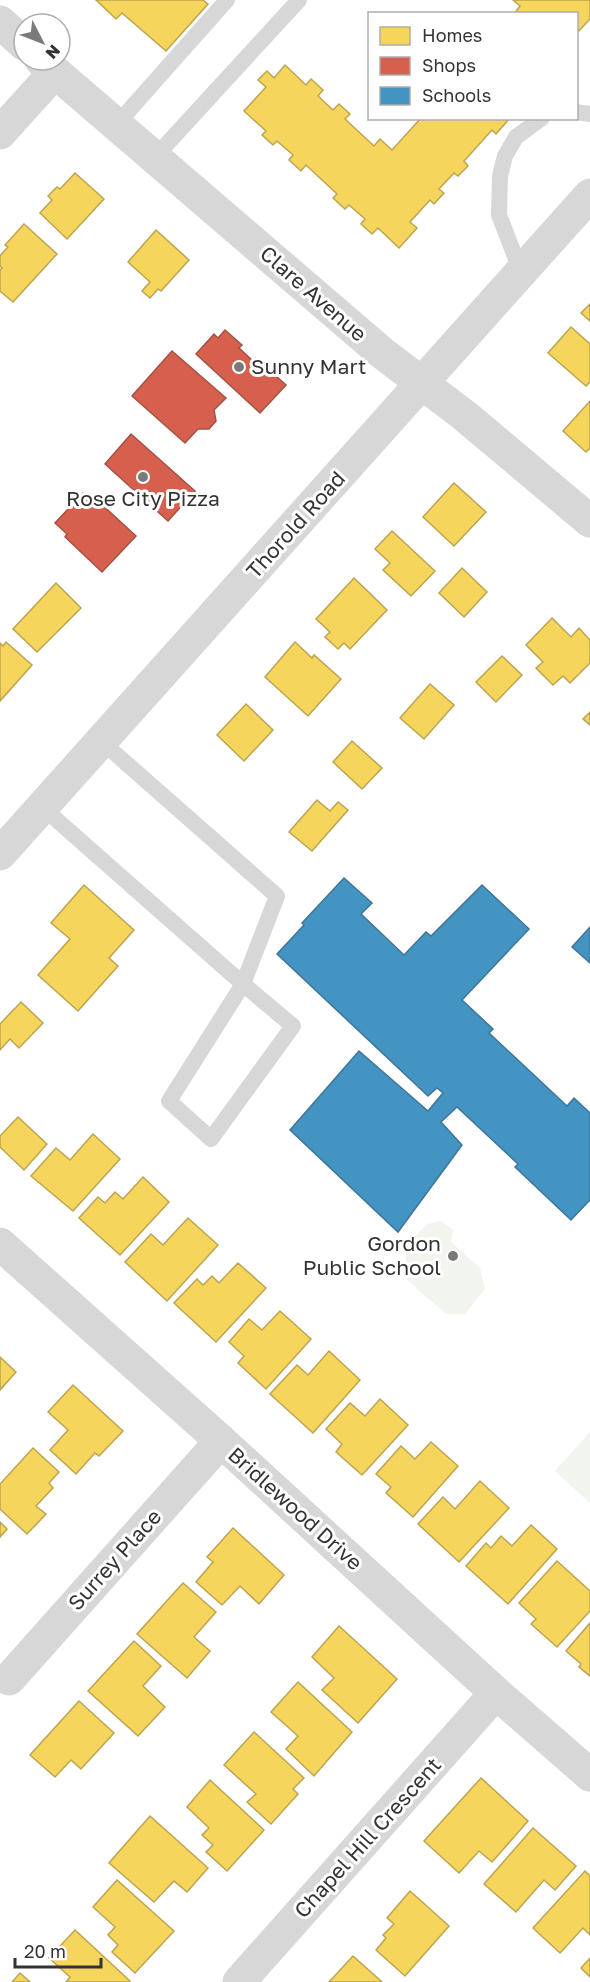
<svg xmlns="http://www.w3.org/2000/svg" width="590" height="1982" font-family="'Golos Text',sans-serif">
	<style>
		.green { fill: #f1f5ed }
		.homes { fill: #f6d55c; stroke: #bca450; stroke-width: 1.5 }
		.shops { fill: #d6604d; stroke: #a55245; stroke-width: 1.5 }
		.schools { fill: #4393c3; stroke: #3e7698; stroke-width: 1.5 }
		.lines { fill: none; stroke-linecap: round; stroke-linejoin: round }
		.service { stroke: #d7d7d7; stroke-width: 16 }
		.minor { stroke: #d7d7d7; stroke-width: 33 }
		.tertiary { stroke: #d7d7d7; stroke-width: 33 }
		.poi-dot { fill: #7a7a7a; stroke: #fff; stroke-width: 2 }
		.labels { text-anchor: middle; stroke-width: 6; stroke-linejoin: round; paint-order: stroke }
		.street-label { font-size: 21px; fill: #333; stroke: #fff }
		.poi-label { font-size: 21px; fill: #333; stroke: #fff; text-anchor: start }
	</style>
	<rect width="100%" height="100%" fill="#fff"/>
	<!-- green -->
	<g class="green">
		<path d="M441,1221L453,1230L451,1242L480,1268L485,1289L465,1314H446L405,1278L406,1246L427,1224Z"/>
		<path d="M590,1432V1503L555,1471Z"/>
	</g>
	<!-- homes -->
	<g class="homes">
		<path d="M96,0H203L208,4L166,51L122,13L116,19Z"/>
		<path d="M513,0H590V19L576,34V14H514L520,6Z"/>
		<path d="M285,65L306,85L311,79L323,90L318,96L333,110L339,104L350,114L345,119L374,146L380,139L392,150L421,118H510L496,134L492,130L464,161L468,166L458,176L454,173L439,189L444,193L434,204L430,200L410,222L417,228L399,248L378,228L372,234L361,224L365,219L349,205L345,209L333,198L337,194L306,165L301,171L289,160L293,155L277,141L273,145L262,135L266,131L244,111L266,87L258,80L267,71L274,78Z"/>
		<path d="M75,173L104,199L67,239L40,213L52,200L48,196L57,187L60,189Z"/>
		<path d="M24,224L57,254L13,302L0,291V270L2,268L0,266V256L8,247L5,245Z"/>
		<path d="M156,230L189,260L161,291L158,289L150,298L142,291L150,282L128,262Z"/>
		<path d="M590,304V321L581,313Z"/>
		<path d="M571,327L590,344V382L586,386L548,353Z"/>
		<path d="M590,401V448L586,452L563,431Z"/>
		<path d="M454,483L486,512L454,546L423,517Z"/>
		<path d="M392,531L435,571L411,596L383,570L390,563L375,549Z"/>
		<path d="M462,568L487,592L464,617L439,593Z"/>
		<path d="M354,578L387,610L350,649L344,643L338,649L325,637L330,632L316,619Z"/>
		<path d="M56,583L81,608L37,652L13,629Z"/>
		<path d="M552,618L571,637L579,628L590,640V663L570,683L563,676L553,685L536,668L543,662L526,645Z"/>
		<path d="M6,642L32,665L0,701V643L3,646Z"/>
		<path d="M295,642L312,658L314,655L341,679L308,716L265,677Z"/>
		<path d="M502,656L522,675L496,702L476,682Z"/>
		<path d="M430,684L454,705L424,739L400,718Z"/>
		<path d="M246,704L273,730L244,761L217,735Z"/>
		<path d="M590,712V725L583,719Z"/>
		<path d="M352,741L382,768L362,789L333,762Z"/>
		<path d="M317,800L330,811L338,802L348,810L312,851L289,832Z"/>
		<path d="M84,885L134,930L109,958L118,966L78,1011L38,975L70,939L51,923Z"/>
		<path d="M21,1002L43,1023L19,1048L10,1039L0,1050V1024Z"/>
		<path d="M18,1117L47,1144L24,1170L0,1147V1136Z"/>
		<path d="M93,1134L120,1159L73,1211L31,1176L56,1148L70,1160Z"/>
		<path d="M143,1177L169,1202L120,1255L79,1218L98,1197L105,1203L115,1192L123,1199Z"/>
		<path d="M188,1218L218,1245L167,1301L125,1262L151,1234L163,1245Z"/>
		<path d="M238,1263L266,1288L216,1342L174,1303L197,1279L203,1285L212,1276L219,1283Z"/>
		<path d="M280,1311L311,1339L266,1389L238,1363L244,1356L229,1342L249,1319L262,1330Z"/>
		<path d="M329,1351L360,1380L313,1433L270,1394L297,1365L308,1375Z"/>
		<path d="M0,1357L16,1372L0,1390Z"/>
		<path d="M73,1385L123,1431L99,1456L95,1453L76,1474L50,1450L68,1430L48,1412Z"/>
		<path d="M380,1399L408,1425L362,1475L336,1452L342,1444L326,1429L350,1403L365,1416Z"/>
		<path d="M431,1442L458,1466L413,1517L386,1493L391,1487L376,1474L401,1446L415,1459Z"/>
		<path d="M33,1448L59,1472L49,1483L53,1488L36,1506L46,1514L27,1534L0,1509V1484Z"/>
		<path d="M480,1481L509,1508L459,1562L418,1524L443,1497L455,1509Z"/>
		<path d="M0,1522L7,1529L0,1537Z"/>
		<path d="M531,1525L557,1549L508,1604L466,1566L486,1543L491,1548L501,1536L512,1546Z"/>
		<path d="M233,1528L284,1575L259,1604L240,1586L222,1605L196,1582L213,1562L207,1557Z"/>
		<path d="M557,1561L590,1591V1611L557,1647L531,1624L536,1619L519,1603Z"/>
		<path d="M183,1583L216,1612L194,1637L210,1651L187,1678L137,1634Z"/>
		<path d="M590,1623V1676L579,1667L581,1664L566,1651Z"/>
		<path d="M339,1626L397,1679L358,1723L322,1690L334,1678L312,1657Z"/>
		<path d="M134,1641L161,1666L143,1686L165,1707L138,1736L88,1691Z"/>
		<path d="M298,1682L352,1732L314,1776L286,1749L298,1736L271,1712Z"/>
		<path d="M79,1701L114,1733L81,1769L71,1760L55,1777L30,1755Z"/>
		<path d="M254,1732L304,1778L293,1789L298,1794L271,1824L247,1802L256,1794L224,1765Z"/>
		<path d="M481,1778L528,1821L492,1862L479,1851L459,1873L424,1841Z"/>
		<path d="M210,1780L264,1830L227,1871L206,1852L213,1845L202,1835L209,1828L187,1807Z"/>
		<path d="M150,1816L208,1868L187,1892L174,1881L154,1902L109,1863Z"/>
		<path d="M533,1828L576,1866L555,1890L544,1880L516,1912L484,1884Z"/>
		<path d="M585,1871L590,1876V1935L583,1928L560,1953L533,1928Z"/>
		<path d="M117,1880L174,1931L135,1973L112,1952L118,1945L108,1935L115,1927L93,1907Z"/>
		<path d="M410,1891L449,1926L405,1976L376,1950L386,1938L383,1935L394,1924L387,1918Z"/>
		<path d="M75,1930L130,1981L129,1982H66L70,1977L49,1958Z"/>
		<path d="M353,1956L382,1982H329Z"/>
		<path d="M590,1958V1977L581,1968Z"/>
		<path d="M20,1973L30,1982H12Z"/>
	</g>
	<!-- shops -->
	<g class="shops">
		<path d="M225,330L242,345L239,348L253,361L256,358L286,385L260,413L196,354L214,334L218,338Z"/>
		<path d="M172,351L226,398L214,410L216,421L209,429H198L185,443L132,396Z"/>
		<path d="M131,434L195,491L168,521L105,464Z"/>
		<path d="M83,493L95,504L98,501L136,536L102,572L65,537L67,534L55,523Z"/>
	</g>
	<!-- schools -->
	<g class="schools">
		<path d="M344,878L372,903L361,914L404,955L426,932L431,936L482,885L529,929L462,1000L493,1029L489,1033L567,1106L574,1098L590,1113V1200L571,1220L515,1167L518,1164L457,1107L441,1122L462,1145L398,1232L290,1130L359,1051L428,1111L443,1093L437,1088L428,1096L277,954L304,925L302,923Z"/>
		<path d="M590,927V963L572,947Z"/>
	</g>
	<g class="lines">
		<!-- service -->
		<g class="service">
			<path d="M576,112L590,114"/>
			<path d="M116,125L227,0"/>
			<path d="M154,158L299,0"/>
			<path d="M521,272L499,215L500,176L505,156L516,137L542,118"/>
			<path d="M42,807L243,984L277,896L101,741"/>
			<path d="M243,984L293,1026L211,1139L169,1101Z"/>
		</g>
		<!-- minor -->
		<g class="minor">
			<path d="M0,133L55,72"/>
			<path d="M0,1244L221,1441L496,1693L590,1775"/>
			<path d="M9,1679L221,1441"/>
			<path d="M239,1982L496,1693"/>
		</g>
		<!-- tertiary -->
		<g class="tertiary">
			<path d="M0,22L24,44"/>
			<path d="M41,60L381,352L465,416L590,521"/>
			<path d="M0,854L590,195"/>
		</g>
	</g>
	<!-- markers -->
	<g class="poi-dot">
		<circle cx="239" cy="367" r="6"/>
		<circle cx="143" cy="477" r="6"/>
		<circle cx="453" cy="1256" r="6"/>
	</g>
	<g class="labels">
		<!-- street labels -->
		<g class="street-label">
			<text transform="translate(313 294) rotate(41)" y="7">Clare Avenue</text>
			<text transform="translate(296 525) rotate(-48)" y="7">Thorold Road</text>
			<text transform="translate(295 1509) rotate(42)" y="7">Bridlewood Drive</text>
			<text transform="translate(115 1560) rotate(-48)" y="7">Surrey Place</text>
			<text transform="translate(368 1838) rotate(-48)" y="7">Chapel Hill Crescent</text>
		</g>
		<!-- poi labels -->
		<g class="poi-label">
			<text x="251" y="374">Sunny Mart</text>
			<text x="143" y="506" text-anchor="middle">Rose City Pizza</text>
			<text x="441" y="1251" text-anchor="end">Gordon<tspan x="441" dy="24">Public School</tspan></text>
		</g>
	</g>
	<!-- legend -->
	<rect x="368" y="12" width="210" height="108" fill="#ffffff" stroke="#adadad" stroke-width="1.5"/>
	<rect x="380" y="27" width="30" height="18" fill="#f6d55c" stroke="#adadad" stroke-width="1.5"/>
	<text x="422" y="42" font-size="18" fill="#333333">Homes</text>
	<rect x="380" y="57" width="30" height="18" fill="#d6604d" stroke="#adadad" stroke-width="1.5"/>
	<text x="422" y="72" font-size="18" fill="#333333">Shops</text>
	<rect x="380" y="87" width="30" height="18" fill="#4393c3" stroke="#adadad" stroke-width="1.5"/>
	<text x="422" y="102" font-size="18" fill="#333333">Schools</text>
	<!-- north arrow -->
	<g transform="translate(42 42) rotate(132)"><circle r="28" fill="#ffffff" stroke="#adadad" stroke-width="1.5"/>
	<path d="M0-4.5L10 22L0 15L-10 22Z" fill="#7a7a7a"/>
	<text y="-9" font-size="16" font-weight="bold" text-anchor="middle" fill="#333333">N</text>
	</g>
	<!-- scale -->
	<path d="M15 1958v9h86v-9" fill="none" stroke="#333333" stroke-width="3"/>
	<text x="24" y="1958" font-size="18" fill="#333333" stroke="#ffffff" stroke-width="4.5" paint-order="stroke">20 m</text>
</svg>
